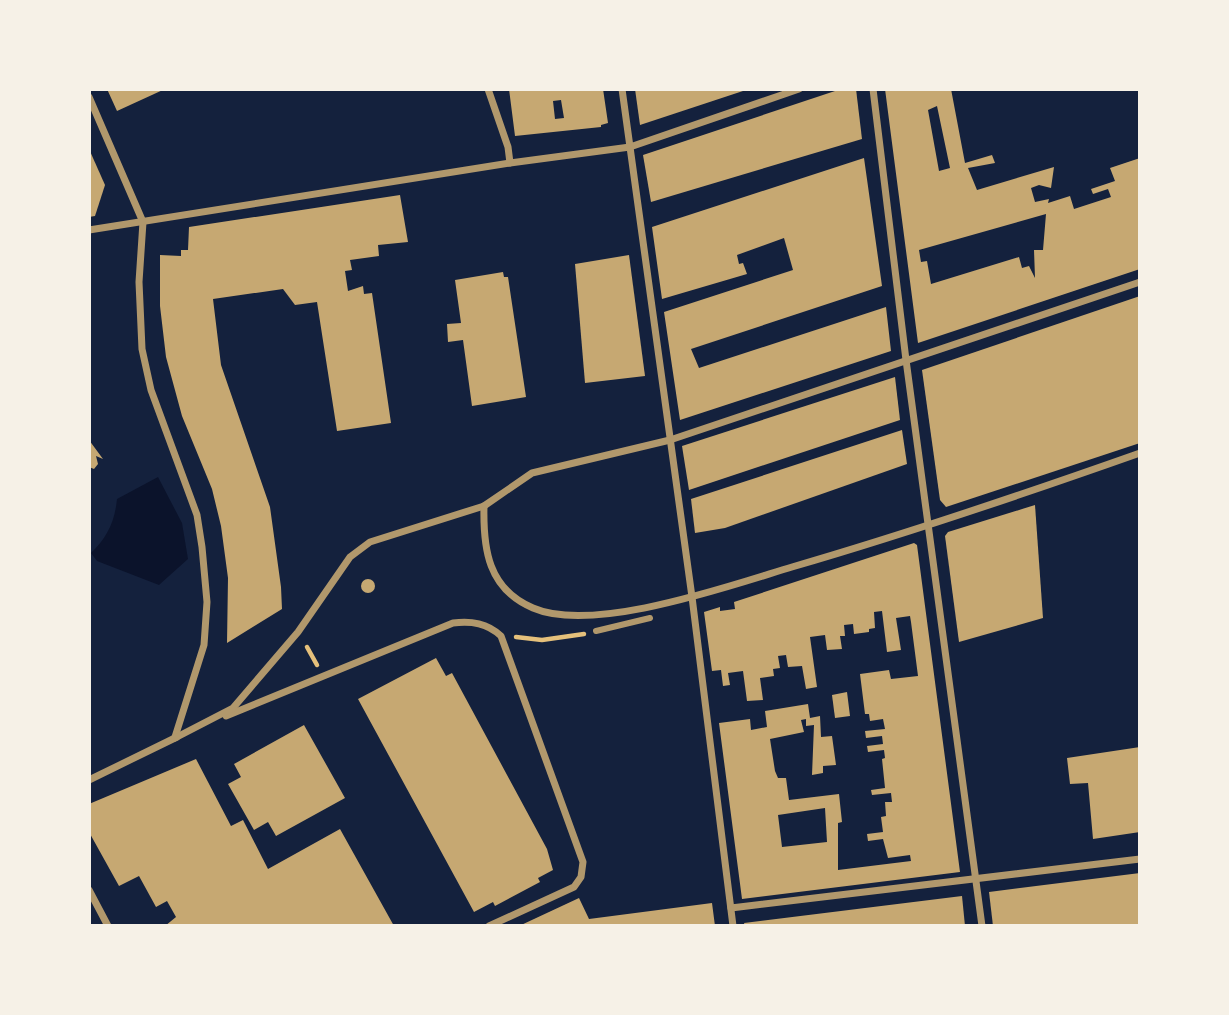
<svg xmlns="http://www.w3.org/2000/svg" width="1229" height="1015" font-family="Quicksand,sans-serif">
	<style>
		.water { fill: #0b132b }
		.building { fill: #c6a872; fill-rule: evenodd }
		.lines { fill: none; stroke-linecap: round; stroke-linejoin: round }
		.path { stroke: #e5c07b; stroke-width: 4.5 }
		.pedestrian { stroke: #b1986c; stroke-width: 6 }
		.minor { stroke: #b1986c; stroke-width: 7 }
	</style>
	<rect width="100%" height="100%" fill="#14213d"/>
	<!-- water -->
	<path class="water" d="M158,477L182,523L188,559L159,585L97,561L91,553C107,538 115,521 117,499Z"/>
	<!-- building -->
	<g class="building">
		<path d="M107,89H165L117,111Z"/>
		<path d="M509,89H603L608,123L601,125V127L515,136ZM561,100L564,118L555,119L553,101Z"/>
		<path d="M635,89H746V90L640,125Z"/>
		<path d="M841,89H856L862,139L651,202L643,155Z"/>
		<path d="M885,89H951L965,163L992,155L995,163L968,168L977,190L1054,167L1051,188L1039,185L1031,188L1035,202L1049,199L1048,203L1070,196L1074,209L1111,197L1108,189L1093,194L1091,189L1115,181L1110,168L1140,158V269L918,343ZM937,106L950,168L939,171L928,110ZM1046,214L1043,250H1034L1035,278L1029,266L1022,268L1019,257L931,284L927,261L921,262L919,250Z"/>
		<path d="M89,149L105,185L95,216L89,217Z"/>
		<path d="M864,158L882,286L691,349L699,368L886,307L891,351L680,420L664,312L793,270L784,238L737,255L739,264L743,263L747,274L662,299L652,227Z"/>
		<path d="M400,195L408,242L378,245L379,256L350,260L352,270L345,271L348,291L363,286L364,294L372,293L391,423L337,431L317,302L295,305L283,289L213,299L221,365L270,507L281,587L282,609L227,643L228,578L221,526L212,489L182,416L166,357L160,306V255L181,256V250H188L189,227Z"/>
		<path d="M629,255L645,376L585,383L575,264Z"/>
		<path d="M503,272L504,277H508L526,397L472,406L463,340L448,342L447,324L461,323L455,280Z"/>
		<path d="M1140,296V443L946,507L940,500L922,370Z"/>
		<path d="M895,377L900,420L689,490L682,446Z"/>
		<path d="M902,430L907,464L725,528L695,533L691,499Z"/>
		<path d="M89,440L103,459L96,456L98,464L94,469L89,467Z"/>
		<path d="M1035,505L1043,618L959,642L945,536L948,532Z"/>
		<path d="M914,543L917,545L960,872L742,899L719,723L750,719L751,730L767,727L765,711L808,704L810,718L820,716L821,737L832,736L836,765L823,766V773L812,775L814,725L806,726V719L801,720L804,732L770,739L775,771L778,778H786L789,800L839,794L842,822L838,823V870L911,861L910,855L888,858L883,839L868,841L867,834L883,832L881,817L886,816L885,802H892L891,793L872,795L871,790L885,788L882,759L885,758L884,750L868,752L867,746L883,744L882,736L866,738L865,731L885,729L883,719L870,721L869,714H865L860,674L889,670L891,679L918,676L911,622L910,616L896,618L901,650L887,652L882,611L874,612L875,628L869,629V632L854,634L853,624L844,625L845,636H840L842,649L827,650L825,635L810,637L817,687L806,689L802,666L788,667L786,655L778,656L780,668L773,669L774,676L760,678L763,700L747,701L743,671L728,673L730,685L723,686L721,670L712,671L704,612L720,607V611L735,609L734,602ZM825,808L827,842L782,847L778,815Z"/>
		<circle cx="368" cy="586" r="7"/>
		<path d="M436,658L446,676L452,673L547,849L553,870L538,878L540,882L495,906L493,902L474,912L358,699Z"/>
		<path d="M847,692L850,716L835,718L832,695Z"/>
		<path d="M304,725L345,798L276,836L268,822L254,830L228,784L241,777L234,764Z"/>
		<path d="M1140,747V832L1093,839L1088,783L1070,784L1067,758Z"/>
		<path d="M196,759L231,826L243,820L268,869L340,829L394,926H165L176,917L167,901L156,907L139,876L119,886L89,832V804Z"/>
		<path d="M1140,873V926H993L989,892Z"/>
		<path d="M962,896L965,926H745L744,923Z"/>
		<path d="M579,898L589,919L712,903L715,926H519Z"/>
	</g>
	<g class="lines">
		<!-- path -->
		<g class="path">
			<path d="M516,637L542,640L584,634"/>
			<path d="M307,647L317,665"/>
		</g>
		<!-- pedestrian -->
		<path class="pedestrian" d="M596,631L650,618"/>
		<!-- minor -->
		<g class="minor">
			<path d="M488,89L508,147L510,163"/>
			<path d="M622,89L692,597L733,926"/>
			<path d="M873,89L906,360L982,926"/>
			<path d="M89,97L143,222L139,282L142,349L151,390L197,515L202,547L207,602L204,645L175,737"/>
			<path d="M89,230L510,163L630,147L799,89"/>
			<path d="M484,506C483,549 488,589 533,608C593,634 729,586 792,567C909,533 1024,494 1140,453"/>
			<path d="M226,716L453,623C472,621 487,623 501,636L583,862L581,877L574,887L489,926"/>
			<path d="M175,738L233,708L298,632L350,557L370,542L484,506L532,473L670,440L1140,282"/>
			<path d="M89,780L177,737"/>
			<path d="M89,890L108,926"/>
			<path d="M731,908L1140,859"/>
		</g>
	</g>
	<!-- border -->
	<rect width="1229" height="1015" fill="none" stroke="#f6f1e7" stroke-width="182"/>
</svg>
